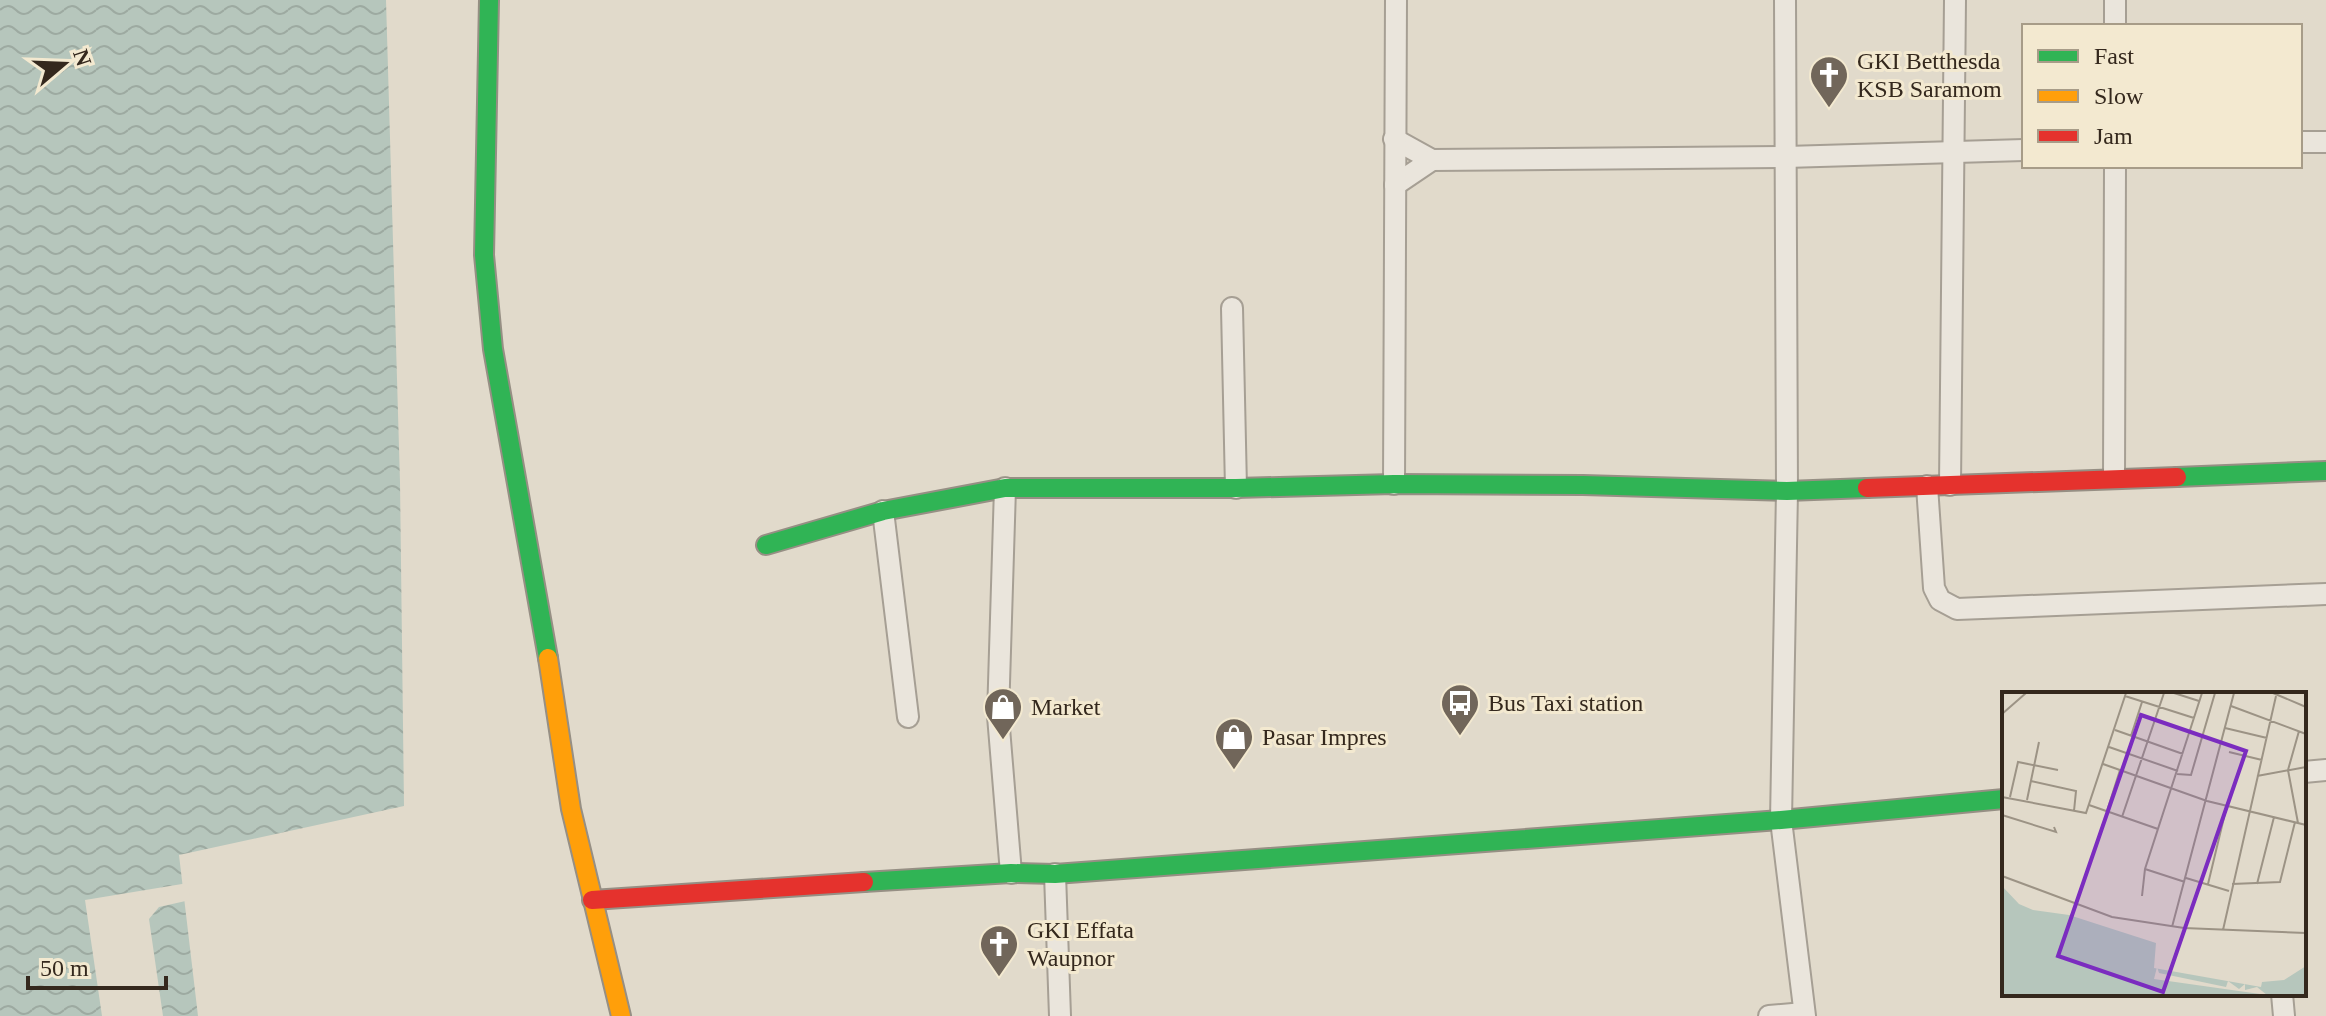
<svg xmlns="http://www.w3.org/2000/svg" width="2326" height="1016" font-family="Georgia,serif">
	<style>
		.water { fill: url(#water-waves) }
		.pier { fill: #e1dacb }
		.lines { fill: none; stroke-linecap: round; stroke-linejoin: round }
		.street-casing { stroke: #a69f94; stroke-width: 24 }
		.fast-casing { stroke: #968f84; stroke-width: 22 }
		.slow-casing { stroke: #968f84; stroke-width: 22 }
		.jam-casing { stroke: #968f84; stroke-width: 22 }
		.street { stroke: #eae5dc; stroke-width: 20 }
		.fast { stroke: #30b455; stroke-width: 18 }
		.slow { stroke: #ff9f0a; stroke-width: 18 }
		.jam { stroke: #e5322d; stroke-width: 18 }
		.labels { text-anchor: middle; stroke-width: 6; stroke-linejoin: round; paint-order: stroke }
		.poi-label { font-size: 24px; fill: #34281d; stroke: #f3e9d0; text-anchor: start }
		.inset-road { fill: none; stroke: #9c9385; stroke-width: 2 }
		.view { fill: #7b2cbf; fill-opacity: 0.15; stroke: #7b2cbf; stroke-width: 4 }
		.inset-edge { fill: none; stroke: #34281d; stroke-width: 4 }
	</style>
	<defs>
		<pattern id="water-waves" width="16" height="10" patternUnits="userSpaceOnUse" patternTransform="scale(2)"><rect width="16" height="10" fill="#b6c6bc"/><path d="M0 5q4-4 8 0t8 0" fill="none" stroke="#9daaa1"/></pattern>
	</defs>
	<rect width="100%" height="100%" fill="#e1dacb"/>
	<!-- water -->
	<path class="water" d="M0,0H386L400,482L404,806L179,855L198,1016H0Z"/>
	<!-- pier -->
	<path class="pier" d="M188,883L190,900L159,907L149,919L163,1016H102L85,900Z"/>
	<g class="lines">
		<defs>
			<g id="street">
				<path d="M1785,0L1787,491L1781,820L1805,1016"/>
				<path d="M2115,0V26"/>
				<path d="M1394,139L1432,160L1786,157L2024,150"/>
				<path d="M2300,142H2326"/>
				<path d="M1395,185L1432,160"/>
				<path d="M1232,308L1236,488"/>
				<path d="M2114,478L2115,166"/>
				<path d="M1394,484L1396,0"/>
				<path d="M1950,485L1955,0"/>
				<path d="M1927,486L1934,588L1940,600L1957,609L2326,594"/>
				<path d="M1005,488L998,716L1011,873"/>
				<path d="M883,511L908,717"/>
				<path d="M2304,772L2326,770"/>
				<path d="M1055,874L1060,1016"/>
				<path d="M2282,994L2284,1016"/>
				<path d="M1769,1016L1804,1013"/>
			</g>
			<g id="fast">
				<path d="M489,0L484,255L493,349L548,658"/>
				<path d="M2177,477L2326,471"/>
				<path d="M766,545L883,511L1005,488H1236L1394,484L1583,485L1787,491L1867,488"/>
				<path d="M864,882L1011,873L1055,874L1781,820L2004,799"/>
			</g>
			<path id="slow" d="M548,658L571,809L621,1016"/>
			<g id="jam">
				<path d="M1867,488L2177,477"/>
				<path d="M592,900L864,882"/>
			</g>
		</defs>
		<!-- street casing -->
		<use href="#street" class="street-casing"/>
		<!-- fast casing -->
		<use href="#fast" class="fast-casing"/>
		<!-- slow casing -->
		<use href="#slow" class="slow-casing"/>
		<!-- jam casing -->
		<use href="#jam" class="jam-casing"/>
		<!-- street -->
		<use href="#street" class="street"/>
		<!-- fast -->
		<use href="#fast" class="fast"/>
		<!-- slow -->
		<use href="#slow" class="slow"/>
		<!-- jam -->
		<use href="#jam" class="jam"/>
	</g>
	<!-- icons -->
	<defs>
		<symbol id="church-pin" viewBox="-11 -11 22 30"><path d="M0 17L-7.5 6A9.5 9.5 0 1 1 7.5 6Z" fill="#71665a" stroke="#f3e9d0"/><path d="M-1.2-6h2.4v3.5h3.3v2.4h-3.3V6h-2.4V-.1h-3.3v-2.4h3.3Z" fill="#fff"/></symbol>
		<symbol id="bus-pin" viewBox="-11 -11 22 30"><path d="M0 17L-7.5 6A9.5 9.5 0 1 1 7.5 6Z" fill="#71665a" stroke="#f3e9d0"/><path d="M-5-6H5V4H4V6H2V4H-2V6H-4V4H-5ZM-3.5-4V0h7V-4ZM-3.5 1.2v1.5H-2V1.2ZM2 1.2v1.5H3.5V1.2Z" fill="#fff"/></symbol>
		<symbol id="shop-pin" viewBox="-11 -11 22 30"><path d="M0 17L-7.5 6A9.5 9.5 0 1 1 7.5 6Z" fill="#71665a" stroke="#f3e9d0"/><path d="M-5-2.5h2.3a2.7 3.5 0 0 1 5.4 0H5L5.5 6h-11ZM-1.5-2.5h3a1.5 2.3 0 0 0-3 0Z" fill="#fff"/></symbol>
	</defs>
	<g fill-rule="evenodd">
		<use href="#church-pin" x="1807" y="53" width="44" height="60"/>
		<use href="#bus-pin" x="1438" y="681" width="44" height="60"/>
		<use href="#shop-pin" x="981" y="685" width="44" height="60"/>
		<use href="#shop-pin" x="1212" y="715" width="44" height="60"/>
		<use href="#church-pin" x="977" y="922" width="44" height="60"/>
	</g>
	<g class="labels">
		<!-- poi labels -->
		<g class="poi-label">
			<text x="1857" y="69">GKI Betthesda<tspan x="1857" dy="28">KSB Saramom</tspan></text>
			<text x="1488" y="711">Bus Taxi station</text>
			<text x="1031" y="715">Market</text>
			<text x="1262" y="745">Pasar Impres</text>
			<text x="1027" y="938">GKI Effata<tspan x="1027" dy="28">Waupnor</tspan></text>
		</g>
	</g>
	<!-- overview -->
	<g transform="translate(2002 692)">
		<rect width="304" height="304" fill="#e1dacb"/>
		<path d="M0,194L17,212L31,218L67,223L154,251L152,276L259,295L260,290L282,288L304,274V303H0Z" fill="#b6c6bc"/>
		<path d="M155,275L157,281L224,295L226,289L237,297L243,292V298L255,295L265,303L152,287Z" fill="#e1dacb"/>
		<path class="inset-road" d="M172,1L197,9M271,1L304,15M123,4L192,26M229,14L304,42M0,22L24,1M223,36L265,46M113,38L181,62M129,44L140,10M107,55L176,79M227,60L260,68M101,72L205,109L304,133M175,82L189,83L213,1M255,84L304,75M29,89L74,99L72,119M0,105L84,121L124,1M8,105L16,70L56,78M25,108L37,50M87,113L156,137M105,119L118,78M0,123L54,140L52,135M120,125L162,1M296,131L286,78L297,39M143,177L183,190M0,184L110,225L182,236L304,241M184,186L227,199M206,192L225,113M230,192L278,190L293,130M255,192L272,125M140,204L143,177L200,1M170,235L232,1M221,238L274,4"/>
		<path class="view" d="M139,23L244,59L161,300L56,264Z"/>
		<rect width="304" height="304" class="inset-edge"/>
	</g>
	<!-- legend -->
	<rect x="2022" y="24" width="280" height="144" fill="#f3e9d0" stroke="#a79c88" stroke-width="2"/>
	<rect x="2038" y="50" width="40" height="12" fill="#30b455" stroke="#a79c88" stroke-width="2"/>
	<text x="2094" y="64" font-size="24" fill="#34281d">Fast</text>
	<rect x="2038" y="90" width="40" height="12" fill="#ff9f0a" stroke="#a79c88" stroke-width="2"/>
	<text x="2094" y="104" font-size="24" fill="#34281d">Slow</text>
	<rect x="2038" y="130" width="40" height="12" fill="#e5322d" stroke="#a79c88" stroke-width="2"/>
	<text x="2094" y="144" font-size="24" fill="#34281d">Jam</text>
	<!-- north arrow -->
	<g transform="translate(64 64) rotate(71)" stroke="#f3e9d0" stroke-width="6" paint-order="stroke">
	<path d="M0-6L14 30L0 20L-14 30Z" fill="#34281d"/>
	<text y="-12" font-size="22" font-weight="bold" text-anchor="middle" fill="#34281d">N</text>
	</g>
	<!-- scale -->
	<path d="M28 976v12h138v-12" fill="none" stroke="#34281d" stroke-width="4"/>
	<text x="40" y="976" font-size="24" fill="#34281d" stroke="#f3e9d0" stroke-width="6" paint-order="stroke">50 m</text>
</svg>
